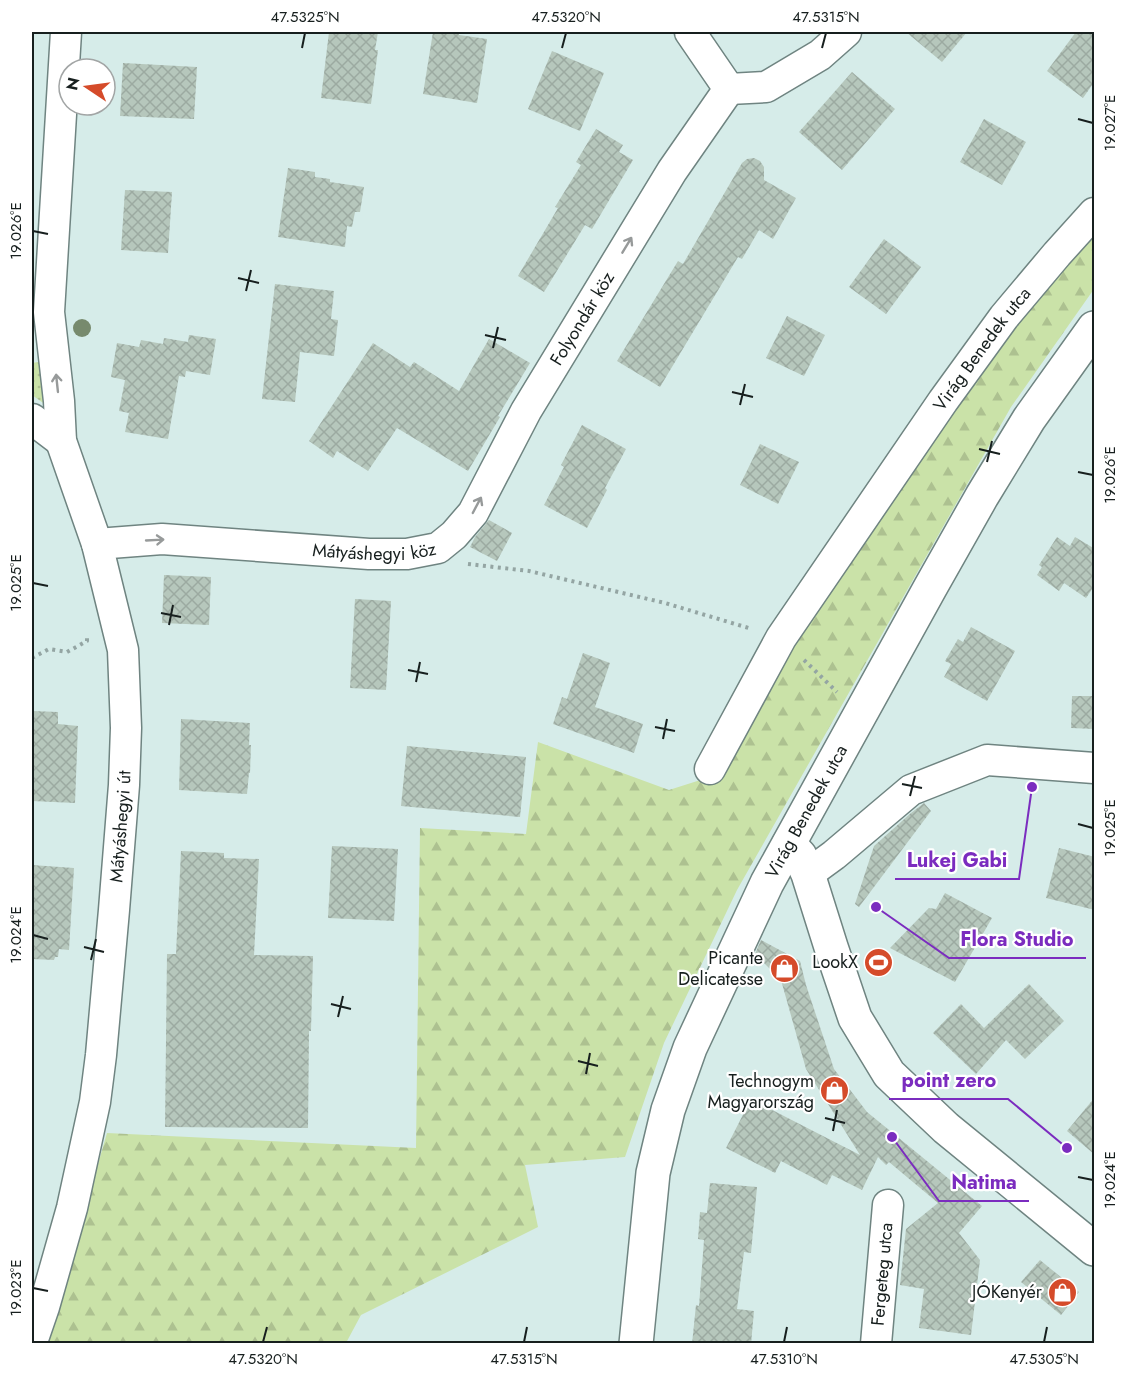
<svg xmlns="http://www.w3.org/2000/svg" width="1126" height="1375" font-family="Jost,sans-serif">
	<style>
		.grass { fill: url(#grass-dots) }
		.forest { fill: url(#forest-firs) }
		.building { fill: url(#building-cross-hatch) }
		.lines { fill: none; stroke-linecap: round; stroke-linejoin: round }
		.street-casing { stroke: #6f8481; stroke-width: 33 }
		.secondary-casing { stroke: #6f8481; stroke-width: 36 }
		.path { stroke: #94a5a3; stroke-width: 4; stroke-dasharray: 3 4.5; stroke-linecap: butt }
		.street { stroke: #fff; stroke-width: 30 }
		.secondary { stroke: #fff; stroke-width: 33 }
		.tree { fill: #778a6d }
		.oneway { stroke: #979a9a }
		.ticks { fill: none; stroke: #171f1e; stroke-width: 2 }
		.labels { text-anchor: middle; stroke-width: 4.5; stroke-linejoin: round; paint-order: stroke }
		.street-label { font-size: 18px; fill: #171f1e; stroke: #fff }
		.poi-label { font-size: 18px; fill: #171f1e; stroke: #fff; text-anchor: end }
		.leader { fill: none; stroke: #7b2cbf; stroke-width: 2 }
		.callout-dot { fill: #7b2cbf; stroke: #fff; stroke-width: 2 }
		.callout-label { font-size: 20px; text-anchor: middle; font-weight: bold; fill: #7b2cbf; stroke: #fff; stroke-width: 4.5; stroke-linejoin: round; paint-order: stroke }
		.neatline { fill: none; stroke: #171f1e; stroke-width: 2 }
		.ticks-label { font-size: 15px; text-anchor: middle; fill: #171f1e }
	</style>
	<defs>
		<pattern id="grass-dots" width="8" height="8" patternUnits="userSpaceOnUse" patternTransform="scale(1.5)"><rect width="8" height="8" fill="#cae2a8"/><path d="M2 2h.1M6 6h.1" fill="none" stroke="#adc190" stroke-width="1.8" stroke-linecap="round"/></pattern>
		<pattern id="forest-firs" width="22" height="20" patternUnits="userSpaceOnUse" patternTransform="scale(1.5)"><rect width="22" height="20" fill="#cae2a8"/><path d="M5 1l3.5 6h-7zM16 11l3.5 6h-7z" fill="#adc190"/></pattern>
		<pattern id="building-cross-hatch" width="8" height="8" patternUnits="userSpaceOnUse" patternTransform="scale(1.5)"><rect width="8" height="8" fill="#b6c7bc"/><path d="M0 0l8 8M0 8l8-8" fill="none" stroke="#9caaa1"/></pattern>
	</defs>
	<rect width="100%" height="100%" fill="#d6ece9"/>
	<!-- grass -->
	<path class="grass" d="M38,362L46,370V405L32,395V363Z"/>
	<!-- forest -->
	<path class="forest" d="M1094,232V289L1011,407L737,890L664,1043L625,1157L525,1165L538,1227L361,1315L346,1343L46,1344L107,1133L416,1148L420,828L526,834L538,742L669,790L713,776L837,575L1017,324Z"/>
	<!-- building -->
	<g class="building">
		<path d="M329,32H378L375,50H378L371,104L321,98Z"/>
		<path d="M433,32H459V35L487,39L477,103L423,94Z"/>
		<path d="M906,32H967L942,62Z"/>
		<path d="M1076,32H1095V81L1083,98L1047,71Z"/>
		<path d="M552,51L604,73L580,131L528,109Z"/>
		<path d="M123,63L197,67L194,119L120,116Z"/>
		<path d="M852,72L895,109L842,170L799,132Z"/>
		<path d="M984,119L1026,142L1002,185L960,162Z"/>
		<path d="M596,129L623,145L619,152L633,160L592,229L585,225L544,292L518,276L558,208L555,207L581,165L576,162Z"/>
		<path d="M754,158L760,161L764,167V180L796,198L773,239L759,230L742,259L738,257L660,387L617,361L678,261L683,264L742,163L747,159Z"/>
		<path d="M288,168L315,172V177L330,179V182L364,187L360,212H355L352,227L347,226L345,247L278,237Z"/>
		<path d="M125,190L172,192L168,253L121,250Z"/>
		<path d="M884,239L921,267L886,314L849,287Z"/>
		<path d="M275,284L334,291L331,319L338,320L334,356L300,352L295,402L262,399Z"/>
		<path d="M787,316L825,335L804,376L766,358Z"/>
		<path d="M189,335L216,339L210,375L186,371L185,377L179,376L168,439L125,432L129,413L119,411L125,380L111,377L117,343L139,347L141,340L163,344L164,338L188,342Z"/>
		<path d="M489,339L530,363L498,416L500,417L468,471L397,428L368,471L337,451L333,458L309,441L373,343L410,367L414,362L459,391Z"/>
		<path d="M582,425L626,449L605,488L607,490L587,528L544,505L564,467L561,465Z"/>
		<path d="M760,444L799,462L778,504L740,485Z"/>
		<path d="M489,520L512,533L497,561L470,547L475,537Z"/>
		<path d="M1057,537L1070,546L1075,537L1095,549V585L1086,598L1064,583L1059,591L1037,575L1042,567L1039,565Z"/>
		<path d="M164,575L211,577L209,625L162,623Z"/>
		<path d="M355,599L391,601L386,690L350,688Z"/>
		<path d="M971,627L1015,651L987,701L944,677L951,664L945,661L958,639L963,642Z"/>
		<path d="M583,653L610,663L595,707L643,724L634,753L553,724L562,697L567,699Z"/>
		<path d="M1072,696H1095V729L1071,728Z"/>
		<path d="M33,711L58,712V724L78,726L75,803L32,801Z"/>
		<path d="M181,719L250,723L249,745H251L250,773H249L247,794L179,790Z"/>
		<path d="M407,746L526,757L520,817L401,806Z"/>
		<path d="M924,803L931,811L859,907L855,904L874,846L911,813Z"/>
		<path d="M332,846L398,849L394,921L328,918Z"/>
		<path d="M1059,848L1095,857V910L1046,898Z"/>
		<path d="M181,851L224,853V858L259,859L254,955L313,956L311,1031H309L308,1128L165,1127L167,954H176Z"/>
		<path d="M32,865L74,868L69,950L59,949L58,957H55L54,960L32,959Z"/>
		<path d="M945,893L992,918L955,982L890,948L929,908L936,909Z"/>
		<path d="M761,940L800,961L806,985L834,1069L867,1112L982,1206L959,1233L980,1260L971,1335L919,1328L924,1289L900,1285L906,1229L938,1203L889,1162L886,1165L878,1157L862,1190L832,1175L827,1185L781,1161L775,1173L726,1148L751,1099L860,1155L806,1069L781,980L755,954Z"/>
		<path d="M1029,984L1064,1021L1025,1059L1006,1040L976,1074L933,1033L961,1004L984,1028Z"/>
		<path d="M1095,1097V1155L1067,1131Z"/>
		<path d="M710,1183L757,1187L751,1253L744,1252L737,1309L754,1311L751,1344H692L696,1305L699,1306L704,1240L698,1239L700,1212L707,1213Z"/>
		<path d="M1040,1260L1079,1292L1061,1315L1021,1282Z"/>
	</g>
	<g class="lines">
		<defs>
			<g id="street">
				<path d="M729,89L766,87L820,55L846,32"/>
				<path d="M32,419L61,441"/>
				<path id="s1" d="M97,544L162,539L369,554H407L438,548L454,535L473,513L526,411L672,171L729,89L690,32"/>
				<path id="s2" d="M710,769L781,638L943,401L1004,317L1057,254L1094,213"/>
				<path d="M808,874L834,855L911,790L987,760L1094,768"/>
				<path id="s3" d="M32,1342L44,1307L72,1208L95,1102L101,1055L114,910L124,785L126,728L123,650L97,544L61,441L59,401L49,312L66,32"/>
				<path id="s4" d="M876,1344L888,1205"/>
			</g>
			<g id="secondary">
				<path d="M789,844L800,856L808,874L831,947L855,1018L889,1074L946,1128L1094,1249"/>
				<path id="s5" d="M636,1344L653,1173L668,1110L690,1048L767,883L930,588L982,496L1029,419L1094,328"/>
			</g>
		</defs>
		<!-- street casing -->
		<use href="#street" class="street-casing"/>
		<!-- secondary casing -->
		<use href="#secondary" class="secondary-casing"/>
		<!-- path -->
		<g class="path">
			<path d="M468,564L529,571L665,603L752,629"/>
			<path d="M32,658L49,649L67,652L87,641V637"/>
			<path d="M804,660L837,692"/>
		</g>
		<!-- street -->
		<use href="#street" class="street"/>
		<!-- secondary -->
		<use href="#secondary" class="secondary"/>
	</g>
	<!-- trees -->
	<circle class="tree" cx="82" cy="328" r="9"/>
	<!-- one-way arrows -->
	<defs><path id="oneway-shaft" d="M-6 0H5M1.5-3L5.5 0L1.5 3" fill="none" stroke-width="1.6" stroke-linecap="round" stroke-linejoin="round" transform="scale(1.5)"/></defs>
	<g class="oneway">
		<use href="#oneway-shaft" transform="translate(627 245) rotate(-59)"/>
		<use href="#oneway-shaft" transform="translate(57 383) rotate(-96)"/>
		<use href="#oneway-shaft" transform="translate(477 505) rotate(-62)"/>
		<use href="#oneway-shaft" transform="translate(155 540) rotate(-3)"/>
	</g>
	<!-- ticks -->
	<path class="ticks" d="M302,48L305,33M562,48L566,33M822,48L826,33M1078,119L1093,123M33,231L48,234M238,278L259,283M246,291L251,270M485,335L506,340M493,348L498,327M732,392L753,397M740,405L745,384M979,449L1000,454M987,462L992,441M1078,472L1093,475M33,583L48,586M161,613L181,617M169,625L173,605M408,670L428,674M416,682L420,662M655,727L675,731M663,739L667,719M902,784L922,788M910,796L915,776M1078,824L1093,828M33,935L48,939M84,947L104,952M91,960L96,939M331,1004L351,1009M338,1017L343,996M578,1061L598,1066M586,1074L590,1053M825,1118L845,1123M833,1131L837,1110M1078,1177L1093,1180M33,1288L48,1291M263,1342L267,1327M524,1342L527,1327M784,1342L787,1327M1044,1342L1047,1327"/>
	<!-- icons -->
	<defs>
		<symbol id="stadium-disc" viewBox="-11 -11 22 22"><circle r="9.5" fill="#d54b2a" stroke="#fff"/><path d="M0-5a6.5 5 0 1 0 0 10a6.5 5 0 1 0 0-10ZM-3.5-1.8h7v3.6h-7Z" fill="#fff"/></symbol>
		<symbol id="shop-disc" viewBox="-11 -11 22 22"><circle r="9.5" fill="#d54b2a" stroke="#fff"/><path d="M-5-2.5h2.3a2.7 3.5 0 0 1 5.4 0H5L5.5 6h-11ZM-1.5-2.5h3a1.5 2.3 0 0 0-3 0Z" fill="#fff"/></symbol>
	</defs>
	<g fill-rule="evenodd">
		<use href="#stadium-disc" x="862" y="946" width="33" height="33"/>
		<use href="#shop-disc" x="768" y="952" width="33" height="33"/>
		<use href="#shop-disc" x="818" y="1074" width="33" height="33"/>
		<use href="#shop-disc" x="1046" y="1276" width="33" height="33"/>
	</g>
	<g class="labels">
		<!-- street labels -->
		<g class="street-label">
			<text dy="6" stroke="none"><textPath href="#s1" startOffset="615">Folyondár köz</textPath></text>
			<text dy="6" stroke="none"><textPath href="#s2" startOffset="501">Virág Benedek utca</textPath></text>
			<text dy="6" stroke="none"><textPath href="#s1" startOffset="278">Mátyáshegyi köz</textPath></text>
			<text dy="6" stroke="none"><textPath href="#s5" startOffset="566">Virág Benedek utca</textPath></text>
			<text dy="6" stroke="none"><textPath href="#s3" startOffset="525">Mátyáshegyi út</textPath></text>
			<text dy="6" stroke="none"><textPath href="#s4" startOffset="70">Fergeteg utca</textPath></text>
		</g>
		<!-- poi labels -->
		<g class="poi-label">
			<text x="763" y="964">Picante<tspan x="763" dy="21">Delicatesse</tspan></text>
			<text x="858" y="968">LookX</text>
			<text x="814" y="1087">Technogym<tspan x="814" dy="21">Magyarország</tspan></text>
			<text x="1042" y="1298">JÓKenyér</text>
		</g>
	</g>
	<!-- callouts -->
	<path class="leader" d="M1032 787L1019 879H895M876 907L949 958H1086M1067 1148L1008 1099H889M892 1137L939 1201H1029"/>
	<g class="callout-dot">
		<circle cx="1032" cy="787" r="6"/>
		<circle cx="876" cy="907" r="6"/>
		<circle cx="1067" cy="1148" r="6"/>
		<circle cx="892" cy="1137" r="6"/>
	</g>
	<g class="callout-label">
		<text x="957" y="867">Lukej Gabi</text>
		<text x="1017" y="946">Flora Studio</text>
		<text x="949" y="1087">point zero</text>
		<text x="984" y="1189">Natima</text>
	</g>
	<!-- border -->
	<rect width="1126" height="1375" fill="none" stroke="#ffffff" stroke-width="66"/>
	<!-- north arrow -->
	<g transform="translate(87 87) rotate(283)"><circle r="28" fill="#ffffff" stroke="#a2a5a5" stroke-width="1.5"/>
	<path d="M0-4.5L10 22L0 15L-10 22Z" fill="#d54b2a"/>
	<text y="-9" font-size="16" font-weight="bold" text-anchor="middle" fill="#171f1e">N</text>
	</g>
	<rect x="33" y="33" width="1060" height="1309" class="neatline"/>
	<g class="ticks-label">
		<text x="305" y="22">47.5325°N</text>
		<text x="566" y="22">47.5320°N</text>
		<text x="826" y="22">47.5315°N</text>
		<text transform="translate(1110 123) rotate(-90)" y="5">19.027°E</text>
		<text transform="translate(16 231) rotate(-90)" y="5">19.026°E</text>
		<text transform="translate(1110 475) rotate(-90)" y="5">19.026°E</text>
		<text transform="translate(16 583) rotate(-90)" y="5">19.025°E</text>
		<text transform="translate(1110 828) rotate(-90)" y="5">19.025°E</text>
		<text transform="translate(16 935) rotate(-90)" y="5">19.024°E</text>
		<text transform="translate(1110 1180) rotate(-90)" y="5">19.024°E</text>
		<text transform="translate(16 1288) rotate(-90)" y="5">19.023°E</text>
		<text x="263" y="1364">47.5320°N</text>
		<text x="524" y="1364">47.5315°N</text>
		<text x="784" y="1364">47.5310°N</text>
		<text x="1044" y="1364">47.5305°N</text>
	</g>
</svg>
